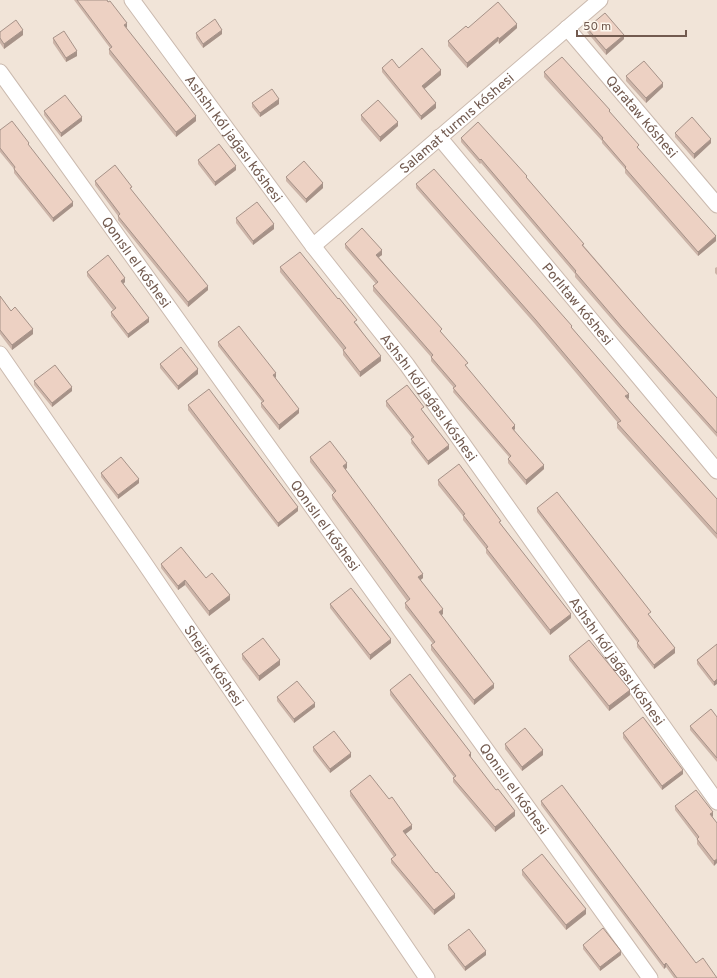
<svg xmlns="http://www.w3.org/2000/svg" width="717" height="978" font-family="Overpass,sans-serif">
	<style>
		.residential { fill: #f1e4d8 }
		.lines { fill: none; stroke-linecap: round; stroke-linejoin: round }
		.minor-casing { stroke: #cbbaaf; stroke-width: 17 }
		.minor { stroke: #fff; stroke-width: 15 }
		.wall { fill: #ccb4a8 }
		.shaded-wall { fill: #a69288 }
		.building { fill: #edd1c3; stroke: #a69288 }
		.labels { text-anchor: middle; stroke-width: 3; stroke-linejoin: round; paint-order: stroke }
		.street-label { font-size: 14px; fill: #725a4f; stroke: #fdf7ee }
	</style>
	<rect width="100%" height="100%" fill="#faf2e8"/>
	<!-- residential -->
	<rect class="residential" x="0" y="0" width="717" height="978"/>
	<g class="lines">
		<defs>
			<g id="minor">
				<path id="s1" d="M132,0L313,246L407,365L717,802"/>
				<path id="s2" d="M567,28L717,205"/>
				<path id="s3" d="M0,72L650,978"/>
				<path id="s4" d="M439,137L717,471"/>
				<path id="s5" d="M313,246L600,0"/>
				<path id="s6" d="M0,354L141,558L427,978"/>
			</g>
		</defs>
		<!-- minor casing -->
		<use href="#minor" class="minor-casing"/>
		<!-- minor -->
		<use href="#minor" class="minor"/>
	</g>
	<!-- wall -->
	<g class="wall">
		<path d="M74,0H107L127,27L126,28L196,121L176,137L109,54V49L110,48Z"/>
		<path d="M468,28H517L499,44L498,41L467,68L448,46V41Z"/>
		<path d="M587,28L624,39L606,55L587,32Z"/>
		<path d="M0,32L23,35L4,49L0,43Z"/>
		<path d="M196,33L222,34L203,48L196,38Z"/>
		<path d="M53,38L77,56L66,62L53,43Z"/>
		<path d="M382,68H399L441,75L424,89L436,108L421,120L382,72Z"/>
		<path d="M544,72L610,113L639,149L716,241L698,256L625,173V169L602,143V141L544,77Z"/>
		<path d="M626,76L663,87L646,103L626,81Z"/>
		<path d="M252,103L279,104L260,117L252,107Z"/>
		<path d="M44,111L82,121L61,137L44,115Z"/>
		<path d="M361,115L398,126L380,142L361,120Z"/>
		<path d="M0,130L29,146L73,206L53,222L14,173V169L0,152Z"/>
		<path d="M675,133L711,143L694,159L675,137Z"/>
		<path d="M461,138L527,178L584,246L649,322L717,398V437L621,330L575,277V274L481,163L480,164L461,142Z"/>
		<path d="M198,160L236,170L215,186L198,164Z"/>
		<path d="M286,177L323,188L306,203L286,181Z"/>
		<path d="M95,181L132,191L208,290L188,307L118,220V216L95,185Z"/>
		<path d="M416,184L572,328L629,398L628,399L717,499V539L617,428V423H618L535,324L416,188Z"/>
		<path d="M236,218L274,229L253,245L236,223Z"/>
		<path d="M345,244L382,255L379,257L442,333L468,368H467L515,429L514,430L544,469L526,485L508,463V459L509,457L453,392L454,388L431,361V357L373,291V286L376,284L345,248Z"/>
		<path d="M280,267L357,324L381,361L360,377L343,355V350L280,272Z"/>
		<path d="M717,267V275L715,273V268Z"/>
		<path d="M87,272L125,282L123,284L149,322L128,338L111,316V312L113,310L87,276Z"/>
		<path d="M0,296L11,311L33,334L12,350L0,334Z"/>
		<path d="M218,342L276,377L275,378L299,413L279,430L261,407V403L262,402L218,346Z"/>
		<path d="M160,364L198,374L178,390L160,368Z"/>
		<path d="M34,381L72,391L52,407L34,385Z"/>
		<path d="M386,401L424,412H423L449,449L428,465L411,443L412,438L386,406Z"/>
		<path d="M188,405L298,511L278,527L188,410Z"/>
		<path d="M310,457L347,468L345,469L423,578L420,580L443,614L441,615L494,688L474,705L431,650V645L433,644L405,608V603L407,601L332,499V495L334,493L310,462Z"/>
		<path d="M101,473L139,483L118,499L101,477Z"/>
		<path d="M438,480L501,524L571,618L550,635L486,553V549L463,520V516L438,485Z"/>
		<path d="M537,508L651,617H650L675,653L654,669L637,647V642L537,512Z"/>
		<path d="M161,564L230,600L209,616L185,585L178,590L161,568Z"/>
		<path d="M330,604L391,643L370,660L330,608Z"/>
		<path d="M717,644L714,686L697,664V660Z"/>
		<path d="M242,654L280,665L259,681L242,659Z"/>
		<path d="M569,656L630,695L609,711L569,660Z"/>
		<path d="M390,690L471,757V758L515,816L495,832L453,782V778L454,777L390,695Z"/>
		<path d="M277,697L315,707L294,723L277,701Z"/>
		<path d="M717,717V762L690,730V726Z"/>
		<path d="M623,733L683,774L662,790L623,738Z"/>
		<path d="M505,744L543,755L522,771L505,749Z"/>
		<path d="M313,747L351,757L330,773L313,751Z"/>
		<path d="M350,791L412,829L405,834L455,898L434,915L391,863V859L394,857L350,796Z"/>
		<path d="M541,801L696,963L717,978H674L666,967L664,969L541,805Z"/>
		<path d="M675,806L713,816L712,817L717,823L714,866L697,844V839L675,810Z"/>
		<path d="M522,870L586,914L566,930L522,875Z"/>
		<path d="M448,945L486,955L465,971L448,949Z"/>
		<path d="M583,945L621,955L600,971L583,949Z"/>
	</g>
	<!-- shaded-wall -->
	<g class="shaded-wall">
		<path d="M127,23V27L124,30V25Z"/>
		<path d="M517,24V28L499,44V39Z"/>
		<path d="M23,30V35L4,49V44Z"/>
		<path d="M222,30V34L203,48V44Z"/>
		<path d="M624,35V39L606,55V50Z"/>
		<path d="M498,37V41L467,68V63Z"/>
		<path d="M77,51V56L66,62V58Z"/>
		<path d="M441,70V75L422,91V86Z"/>
		<path d="M663,83V87L646,103V98Z"/>
		<path d="M279,99V104L260,117V113Z"/>
		<path d="M436,103V108L421,120V116Z"/>
		<path d="M196,116V121L176,137V132Z"/>
		<path d="M82,117V121L61,137V133Z"/>
		<path d="M398,122V126L380,142V137Z"/>
		<path d="M711,139V143L694,159V154Z"/>
		<path d="M236,166V170L215,186V182Z"/>
		<path d="M323,183V188L306,203V199Z"/>
		<path d="M73,202V206L53,222V218Z"/>
		<path d="M274,224V229L253,245V241Z"/>
		<path d="M716,236V241L698,256V252Z"/>
		<path d="M382,250V255L376,259V255Z"/>
		<path d="M125,278V282L121,286V281Z"/>
		<path d="M208,286V290L188,307V302Z"/>
		<path d="M149,318V322L128,338V334Z"/>
		<path d="M33,329V334L12,350V345Z"/>
		<path d="M381,356V361L360,377V372Z"/>
		<path d="M198,369V374L178,390V386Z"/>
		<path d="M276,373V377L273,380V375Z"/>
		<path d="M72,387V391L52,407V403Z"/>
		<path d="M629,394V398L625,401V396Z"/>
		<path d="M299,409V413L279,430V425Z"/>
		<path d="M515,425V429L512,432V428Z"/>
		<path d="M449,445V449L428,465V461Z"/>
		<path d="M347,463V468L343,471V466Z"/>
		<path d="M544,465V469L526,485V480Z"/>
		<path d="M139,479V483L118,499V495Z"/>
		<path d="M298,507V511L278,527V523Z"/>
		<path d="M423,574V578L418,582V577Z"/>
		<path d="M185,580V585L178,590V586Z"/>
		<path d="M230,595V600L209,616V611Z"/>
		<path d="M443,609V614L439,617V612Z"/>
		<path d="M571,614V618L550,635V630Z"/>
		<path d="M391,639V643L370,660V655Z"/>
		<path d="M675,648V653L654,669V665Z"/>
		<path d="M280,660V665L259,681V676Z"/>
		<path d="M717,679V684L714,686V682Z"/>
		<path d="M494,684V688L474,705V700Z"/>
		<path d="M630,690V695L609,711V706Z"/>
		<path d="M315,703V707L294,723V719Z"/>
		<path d="M543,750V755L522,771V767Z"/>
		<path d="M351,753V757L330,773V769Z"/>
		<path d="M471,753V757L469,760V755Z"/>
		<path d="M683,770V774L662,790V786Z"/>
		<path d="M515,811V816L495,832V827Z"/>
		<path d="M713,812V816L710,819V814Z"/>
		<path d="M412,825V829L403,836V831Z"/>
		<path d="M717,859V863L714,866V861Z"/>
		<path d="M455,894V898L434,915V910Z"/>
		<path d="M586,909V914L566,930V925Z"/>
		<path d="M486,951V955L465,971V967Z"/>
		<path d="M621,951V955L600,971V967Z"/>
		<path d="M666,963V967L664,969V965Z"/>
	</g>
	<!-- building -->
	<g class="building">
		<path d="M77,0H107L108,2L110,1L127,23L124,25L196,116L176,132L109,49L112,47Z"/>
		<path d="M498,2L517,24L499,39L498,37L467,63L448,41L466,26L468,28Z"/>
		<path d="M605,13L624,35L606,50L587,28Z"/>
		<path d="M215,19L222,30L203,44L196,33Z"/>
		<path d="M16,20L23,30L4,44L0,38V32Z"/>
		<path d="M64,31L77,51L66,58L53,38Z"/>
		<path d="M422,48L441,70L422,86L436,103L421,116L382,68L392,59L399,68Z"/>
		<path d="M562,57L610,110L609,111L639,145L637,147L716,236L698,252L625,168L626,167L602,139L603,138L544,72Z"/>
		<path d="M644,61L663,83L646,98L626,76Z"/>
		<path d="M272,89L279,99L260,113L252,103Z"/>
		<path d="M65,95L82,117L61,133L44,111Z"/>
		<path d="M378,100L398,122L380,137L361,115Z"/>
		<path d="M692,117L711,139L694,154L675,133Z"/>
		<path d="M12,121L29,143L28,144L73,202L53,218L14,169L15,167L0,148V130Z"/>
		<path d="M478,122L527,176L526,177L584,244L582,245L649,322L717,398V433L621,326L575,272L576,271L481,159L480,160L461,138Z"/>
		<path d="M219,144L236,166L215,182L198,160Z"/>
		<path d="M304,161L323,183L306,199L286,177Z"/>
		<path d="M115,165L132,187L130,188L208,286L188,302L118,216L120,214L95,181Z"/>
		<path d="M434,169L572,326L571,327L629,394L625,396L717,499V534L617,423L621,421L535,319L416,184Z"/>
		<path d="M257,202L274,224L253,241L236,218Z"/>
		<path d="M362,228L382,250L376,255L442,329L440,331L468,363L465,365L515,425L512,428L544,465L526,480L508,459L511,456L453,388L456,386L431,357L433,355L373,286L378,282L345,244Z"/>
		<path d="M300,252L338,299L339,298L357,320L354,322L381,356L360,372L343,350L346,348L280,267Z"/>
		<path d="M108,255L125,278L121,281L149,318L128,334L111,312L116,308L87,272Z"/>
		<path d="M0,296L11,311L15,307L33,329L12,345L0,330Z"/>
		<path d="M239,326L276,373L273,375L299,409L279,425L261,403L264,401L218,342Z"/>
		<path d="M181,347L198,369L178,386L160,364Z"/>
		<path d="M55,365L72,387L52,403L34,381Z"/>
		<path d="M407,385L424,407L421,409L449,445L428,461L411,439L414,437L386,401Z"/>
		<path d="M209,389L298,507L278,523L188,405Z"/>
		<path d="M330,441L347,463L343,466L423,574L418,577L443,609L439,612L494,684L474,700L431,645L435,642L405,603L410,599L332,495L336,491L310,457Z"/>
		<path d="M121,457L139,479L118,495L101,473Z"/>
		<path d="M459,464L501,521L499,522L571,614L550,630L486,548L488,547L463,515L465,514L438,480Z"/>
		<path d="M557,492L651,612L648,614L675,648L654,665L637,643L639,641L537,508Z"/>
		<path d="M181,547L206,578L212,573L230,595L209,611L185,580L178,586L161,564Z"/>
		<path d="M351,588L391,639L370,655L330,604Z"/>
		<path d="M263,638L280,660L259,676L242,654Z"/>
		<path d="M589,640L630,690L609,706L569,656Z"/>
		<path d="M717,644V679L714,682L697,660Z"/>
		<path d="M410,674L471,753L469,755L496,790L498,789L515,811L495,827L453,778L456,776L390,690Z"/>
		<path d="M297,681L315,703L294,719L277,697Z"/>
		<path d="M711,709L717,717V758L690,726Z"/>
		<path d="M643,717L683,770L662,786L623,733Z"/>
		<path d="M525,728L543,750L522,767L505,744Z"/>
		<path d="M334,731L351,753L330,769L313,747Z"/>
		<path d="M370,775L389,799L392,797L412,825L403,831L436,873L437,872L455,894L434,910L391,859L396,855L350,791Z"/>
		<path d="M562,785L696,963L703,958L717,978H677L666,963L664,965L541,801Z"/>
		<path d="M696,790L713,812L710,814L717,823V859L714,861L697,839L699,837L675,806Z"/>
		<path d="M542,854L586,909L566,925L522,870Z"/>
		<path d="M603,928L621,951L600,967L583,945Z"/>
		<path d="M469,929L486,951L465,967L448,945Z"/>
	</g>
	<g class="labels">
		<!-- street labels -->
		<g class="street-label">
			<text dy="5" stroke="none"><textPath href="#s2" startOffset="116">Qarataw kóshesi</textPath></text>
			<text dy="5" stroke="none"><textPath href="#s5" startOffset="189">Salamat turmıs kóshesi</textPath></text>
			<text dy="5" stroke="none"><textPath href="#s1" startOffset="172">Ashshı kól jaǵası kóshesi</textPath></text>
			<text dy="5" stroke="none"><textPath href="#s3" startOffset="234">Qonıslı el kóshesi</textPath></text>
			<text dy="5" stroke="none"><textPath href="#s4" startOffset="217">Porlıtaw kóshesi</textPath></text>
			<text dy="5" stroke="none"><textPath href="#s1" startOffset="496">Ashshı kól jaǵası kóshesi</textPath></text>
			<text dy="5" stroke="none"><textPath href="#s3" startOffset="558">Qonıslı el kóshesi</textPath></text>
			<text dy="5" stroke="none"><textPath href="#s1" startOffset="820">Ashshı kól jaǵası kóshesi</textPath></text>
			<text dy="5" stroke="none"><textPath href="#s6" startOffset="378">Shejire kóshesi</textPath></text>
			<text dy="5" stroke="none"><textPath href="#s3" startOffset="882">Qonıslı el kóshesi</textPath></text>
		</g>
	</g>
	<!-- scale -->
	<path d="M577 30v6h109v-6" fill="none" stroke="#725a4f" stroke-width="2"/>
	<text x="583" y="30" font-size="12" fill="#725a4f" stroke="#fdf7ee" stroke-width="3" paint-order="stroke">50 m</text>
</svg>
